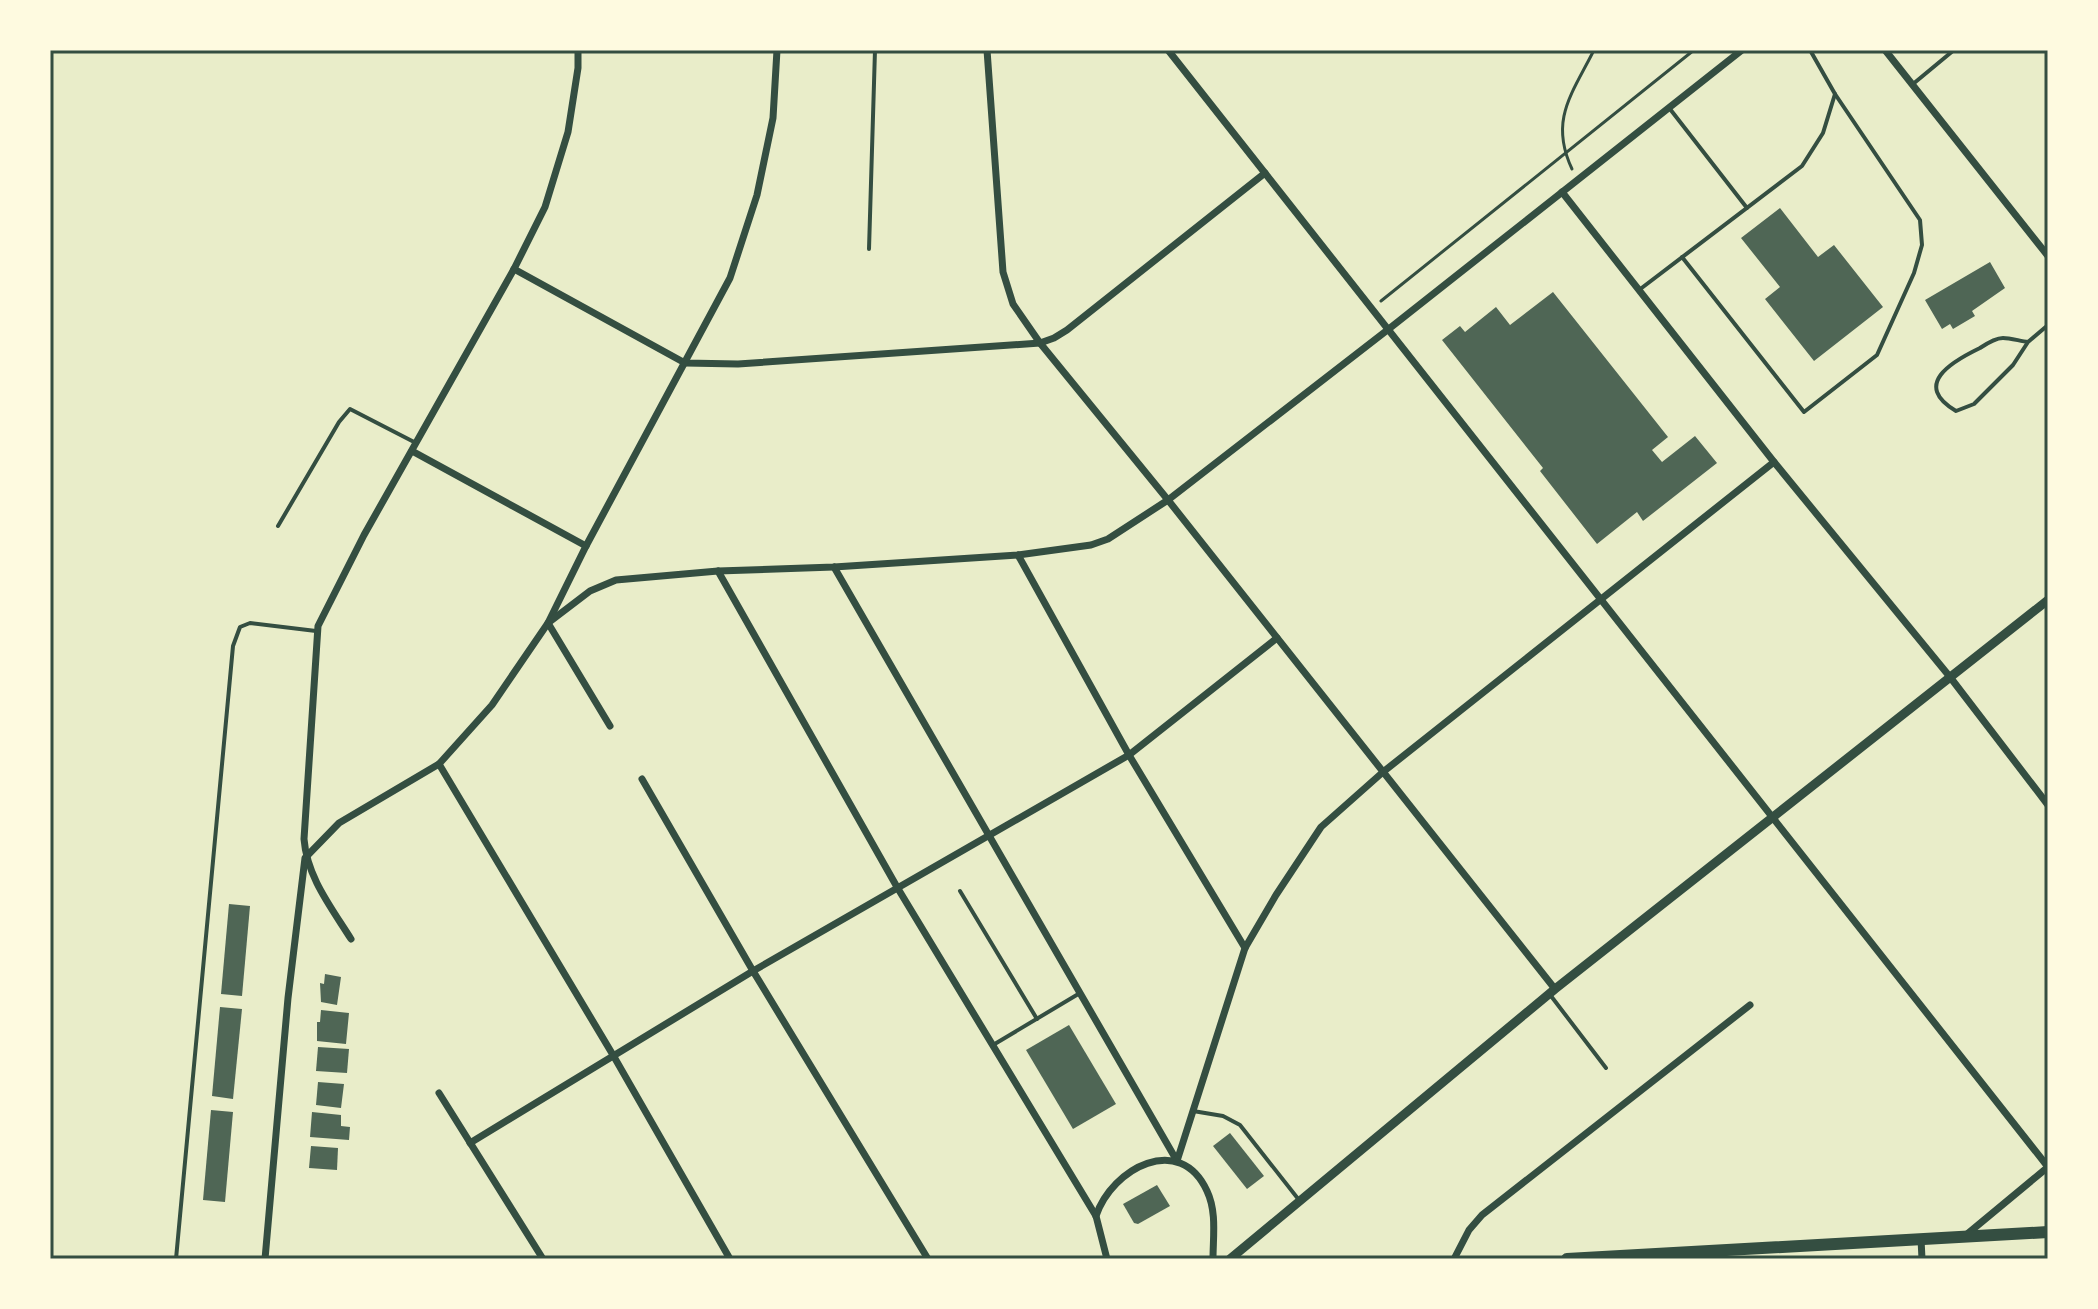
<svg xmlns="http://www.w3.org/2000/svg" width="2098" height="1309" font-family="'Sofia Sans Condensed',sans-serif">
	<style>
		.building { fill: #4f6655 }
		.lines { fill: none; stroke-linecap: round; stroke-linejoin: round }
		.path { stroke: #344e41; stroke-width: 3 }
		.service { stroke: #344e41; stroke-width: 4 }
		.minor { stroke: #344e41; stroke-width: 7 }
		.tertiary { stroke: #344e41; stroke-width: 9 }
		.primary { stroke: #344e41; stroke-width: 12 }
		.neatline { fill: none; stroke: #344e41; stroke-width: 3 }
	</style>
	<rect width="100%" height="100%" fill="#e9edc9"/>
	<!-- building -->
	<g class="building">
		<path d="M1780,208L1818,257L1834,245L1883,307L1814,361L1765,299L1780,287L1741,238Z"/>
		<path d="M1990,262L2005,288L1972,311L1975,316L1953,329L1950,324L1942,329L1925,300Z"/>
		<path d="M1553,292L1668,437L1652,450L1662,462L1695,436L1717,463L1643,521L1637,512L1597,544L1540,471L1543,468L1442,340L1460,326L1465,332L1496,307L1510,325Z"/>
		<path d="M229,904L250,906L242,996L221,994Z"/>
		<path d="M325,974L341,977L337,1005L321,1002L320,983L324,984Z"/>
		<path d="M220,1007L242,1009L233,1099L212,1096Z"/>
		<path d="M321,1010L349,1013L346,1044L317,1041V1022H320Z"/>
		<path d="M1069,1025L1116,1104L1073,1129L1026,1050Z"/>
		<path d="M318,1047L349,1049L347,1073L316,1071Z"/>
		<path d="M318,1082L344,1084L341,1108L316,1105Z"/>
		<path d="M211,1110L233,1112L225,1202L203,1200Z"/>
		<path d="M312,1112L341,1115V1126L350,1127L349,1140L310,1137Z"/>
		<path d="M1230,1133L1264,1176L1247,1189L1213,1146Z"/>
		<path d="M311,1146L338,1148L337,1170L309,1168Z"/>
		<path d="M1157,1185L1170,1206L1138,1224L1134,1223L1123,1204Z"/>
	</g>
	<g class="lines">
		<!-- path -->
		<g class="path">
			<path d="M1572,169C1549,120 1572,94 1594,50"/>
			<path d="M1381,301L1694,50"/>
		</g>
		<!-- service -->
		<g class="service">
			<path d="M1913,84L1954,50"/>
			<path d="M1670,109L1747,208"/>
			<path d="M869,249L875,50"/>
			<path d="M1682,257L1804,412L1877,355L1914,273L1922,245L1920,220L1835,94L1810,50"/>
			<path d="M1639,290L1802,166L1823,133L1835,94"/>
			<path d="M2028,342C2020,341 2010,338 2003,338C1995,338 1986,344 1980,348C1951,362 1912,385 1956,411L1974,404L2013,365L2028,342L2048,325"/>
			<path d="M278,526L339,422L350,409L416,443"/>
			<path d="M960,891L1037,1019"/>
			<path d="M1551,996L1606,1068"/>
			<path d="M993,1045L1080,993"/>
			<path d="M1193,1111L1223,1116L1240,1125L1299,1200"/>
			<path d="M176,1259L233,646L240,627L250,623L316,631"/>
		</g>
		<!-- minor -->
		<g class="minor">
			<path d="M987,50L1003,272L1013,304L1040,343L1168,500L1555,989"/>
			<path d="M1168,50L2048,1167"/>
			<path d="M1885,50L2048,256"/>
			<path d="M1562,192L1774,462L1950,677L2048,805"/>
			<path d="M514,269L685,363L738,364L1040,343L1054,338L1067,330L1265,173"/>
			<path d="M412,451L586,546"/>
			<path d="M1018,555L1129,755L1245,948"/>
			<path d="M834,567L1177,1161"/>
			<path d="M718,571L897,887L1096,1216L1107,1259"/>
			<path d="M610,726L548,623L586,546L730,278L757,195L773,118L777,50"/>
			<path d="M439,764L613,1055L730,1259"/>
			<path d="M642,779L753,971L928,1259"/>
			<path d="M351,939C331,907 307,877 304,839L318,626L364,535L514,269L545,207L568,132L578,68V50"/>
			<path d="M439,1093L543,1259"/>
			<path d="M470,1143L753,971L1129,755L1277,638"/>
			<path d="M1177,1161L1245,948L1276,895L1321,827L1383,772L1774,462"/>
			<path d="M1096,1216C1112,1168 1180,1132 1207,1191C1217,1212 1213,1237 1213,1259"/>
			<path d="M1966,1235L2048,1167"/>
			<path d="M1921,1239L1922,1259"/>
			<path d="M265,1259L288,998L305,858L339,823L439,764L492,705L548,623L590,591L616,580L718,571L834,567L1018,555L1091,545L1108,539L1168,500L1390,328L1742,50"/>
			<path d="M1454,1259L1469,1230L1482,1215L1750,1005"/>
		</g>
		<!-- tertiary -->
		<path class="tertiary" d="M1230,1259L1555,989L2048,600"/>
		<!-- primary -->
		<path class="primary" d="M1567,1259L2048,1232"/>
	</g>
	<!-- border -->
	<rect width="2098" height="1309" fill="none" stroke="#fefae0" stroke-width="104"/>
	<rect x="52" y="52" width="1994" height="1205" class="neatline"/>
</svg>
